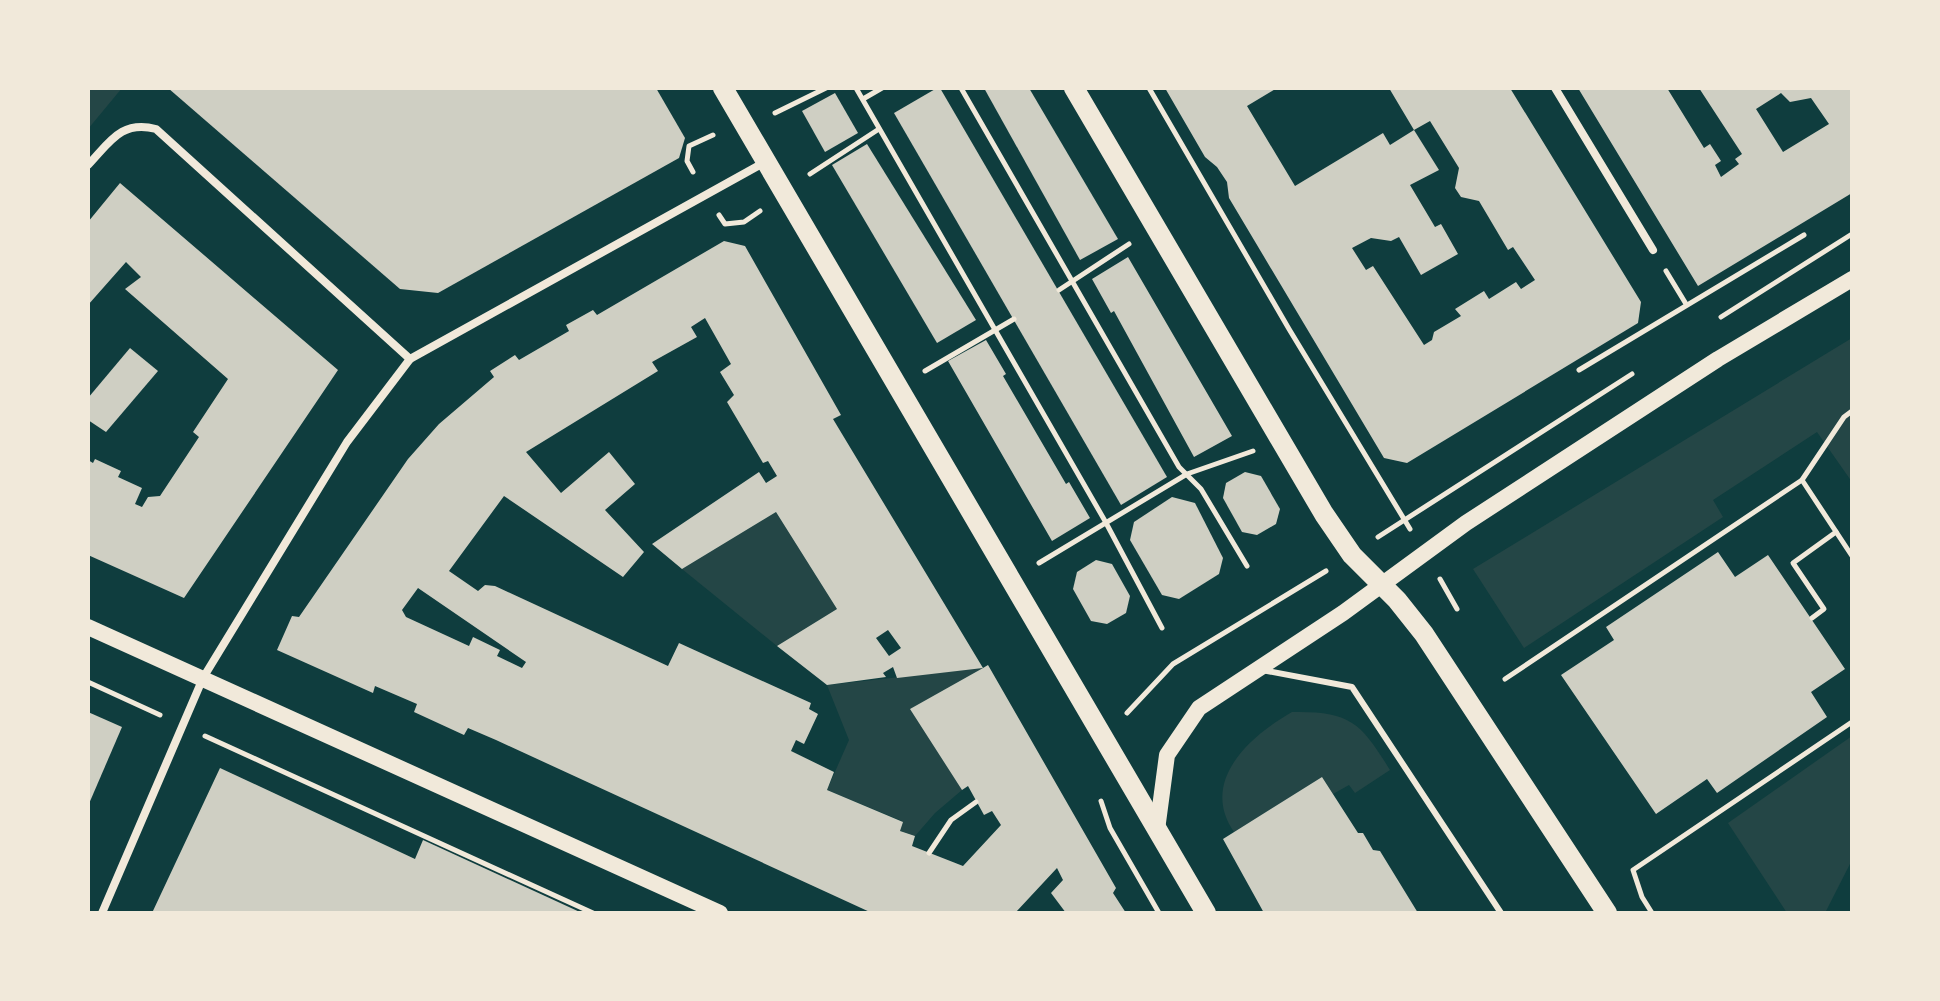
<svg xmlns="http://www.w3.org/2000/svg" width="1940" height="1001" font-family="Inter,sans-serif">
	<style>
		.green { fill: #244646 }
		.building { fill: #cfcfc3; fill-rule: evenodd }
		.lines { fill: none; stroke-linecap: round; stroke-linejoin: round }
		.path { stroke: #f1e9da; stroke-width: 5 }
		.service { stroke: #f1e9da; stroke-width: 6 }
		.minor { stroke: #f1e9da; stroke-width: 8 }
		.secondary { stroke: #f1e9da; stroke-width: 16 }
		.primary { stroke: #f1e9da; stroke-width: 20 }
	</style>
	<rect width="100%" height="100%" fill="#0f3d3e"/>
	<!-- green -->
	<g class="green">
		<path d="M88,88H122L88,129Z"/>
		<path d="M1852,338V482L1817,432L1713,500L1723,517L1524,648L1473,569Z"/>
		<path d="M776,512L837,609L777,646L682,569Z"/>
		<path d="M983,668L911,709L962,790L935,813L915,836L900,831L902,821L827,790L849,740L827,685Z"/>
		<path d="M1292,712C1351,711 1361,723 1390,770L1355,793L1349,785L1333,794L1322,777L1234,832C1199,781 1250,736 1292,712Z"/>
		<path d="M1852,736V860L1825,913H1787L1728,823Z"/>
	</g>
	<!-- building -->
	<g class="building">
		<path d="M168,88H656L685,138L679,158L438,293L400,289Z"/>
		<path d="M937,88H940L1167,477L1121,505L894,113Z"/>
		<path d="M984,88H1029L1118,239L1080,260Z"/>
		<path d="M1165,88H1277L1247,106L1295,186L1383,133L1390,145L1414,130L1389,88H1510L1641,302L1638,323L1407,463L1384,458L1229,198L1227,182L1217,167L1205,157ZM1430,121L1459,168L1455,188L1461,197L1479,201L1508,250L1513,247L1535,280L1521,289L1516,282L1489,299L1484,291L1455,309L1461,316L1434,332L1432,340L1424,345L1373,266L1366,270L1352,248L1371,238L1391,241L1399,237L1421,275L1458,254L1441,224L1435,227L1410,185L1439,170L1414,130Z"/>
		<path d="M1578,88H1667L1704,148L1710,144L1721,161L1715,165L1721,177L1739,164L1735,159L1742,154L1699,88L1852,89V193L1698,286ZM1781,93L1790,102L1811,98L1829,124L1783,152L1756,109Z"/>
		<path d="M835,93L858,133L825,152L802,111Z"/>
		<path d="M867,144L976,320L937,343L832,165Z"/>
		<path d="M120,183L338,370L184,598L88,555V460L93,463L95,459L121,471L118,477L142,488L135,504L142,507L148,497L160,496L199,437L193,432L228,379L125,289L141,277L126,262L88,305V222Z"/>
		<path d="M724,241L745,246L841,415L833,419L983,668L988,665L1116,888L1113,893L1126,913H1066L1051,893L1063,880L1057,868L1015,913H872L496,740L468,728L464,735L414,712L417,704L375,686L373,693L277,650L292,616L299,617L408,459L439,424L494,377L490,371L515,355L519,360L569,331L566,325L593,310L597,315ZM705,318L731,364L720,372L734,395L727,402L763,463L768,461L777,476L766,483L759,472L652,544L682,569L776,512L837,609L777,646L827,685L886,677L883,673L893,667L897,678L983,668L910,709L962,790L968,786L984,815L992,811L1001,825L963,866L912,846L915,836L900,831L903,822L827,790L834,772L791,751L796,740L804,744L818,714L809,709L811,703L679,643L668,666L495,586L485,585L478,591L449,571L504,496L623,577L644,552L605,510L635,484L609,452L561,493L526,452L658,371L652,362L697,337L691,327ZM418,588L526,662L522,668L497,656L500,650L473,637L469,646L406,617L402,610ZM888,630L901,648L889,656L876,638Z"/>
		<path d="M1128,257L1232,436L1194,457L1114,311L1111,313L1092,279Z"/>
		<path d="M986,340L1006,374L1003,376L1066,484L1069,482L1090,518L1052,541L948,361Z"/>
		<path d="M130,348L158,371L106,432L88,420V398Z"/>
		<path d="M1245,472L1261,476L1280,509L1276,524L1257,535L1242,532L1223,498L1226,483Z"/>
		<path d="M1172,497L1195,503L1223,558L1219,574L1179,599L1162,595L1130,540L1134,522Z"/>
		<path d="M1718,552L1735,577L1768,555L1845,669L1811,692L1827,717L1717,793L1707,779L1656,814L1561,675L1614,640L1606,627Z"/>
		<path d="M1096,560L1112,564L1130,596L1126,613L1107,624L1091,621L1073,589L1077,572Z"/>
		<path d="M88,712L122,727L88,806Z"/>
		<path d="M220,768L415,859L423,840L582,913H152Z"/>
		<path d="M1322,777L1358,833H1363L1373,850L1380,851L1418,913H1264L1223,839Z"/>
	</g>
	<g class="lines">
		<!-- path -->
		<g class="path">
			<path d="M856,88L1105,521L1162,628"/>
			<path d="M961,88L1179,467L1201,489L1247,566"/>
			<path d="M1149,88L1289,329L1410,529"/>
			<path d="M863,99L882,88"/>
			<path d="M775,113L826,88"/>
			<path d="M693,172L687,161L689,146L713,135"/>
			<path d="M810,174L879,129"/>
			<path d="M719,215L725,224L744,222L760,211"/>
			<path d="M1666,271L1686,304"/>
			<path d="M1059,290L1129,244"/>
			<path d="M1721,317L1852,234"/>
			<path d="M1579,370L1804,235"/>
			<path d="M925,371L1014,319"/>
			<path d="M1802,480L1844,417L1852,411"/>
			<path d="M1378,537L1632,374"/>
			<path d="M1039,563L1187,474L1253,451"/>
			<path d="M1440,579L1457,609"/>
			<path d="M1812,618L1824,609L1793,563L1836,532"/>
			<path d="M1505,679L1802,480L1852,556"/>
			<path d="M88,682L160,715"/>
			<path d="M1127,713L1173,664L1326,571"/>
			<path d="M205,736L593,913"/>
			<path d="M1101,801L1110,828L1159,913"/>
			<path d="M929,853L951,820L976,802"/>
			<path d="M1652,913L1642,897L1633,870L1852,722"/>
		</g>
		<!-- service -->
		<path class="service" d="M1262,670L1352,687L1501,913"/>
		<!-- minor -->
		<g class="minor">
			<path d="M1555,88L1653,250"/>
			<path d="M88,165C110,142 121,120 156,129L410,359"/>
			<path d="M102,913L203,678L347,442L410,359L765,162"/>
		</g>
		<!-- secondary -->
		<g class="secondary">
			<path d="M88,627L720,913"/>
			<path d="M1157,830L1167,755L1199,708L1343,613L1466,523L1718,359L1852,279"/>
		</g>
		<!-- primary -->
		<g class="primary">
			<path d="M723,88L1206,913"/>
			<path d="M1074,88L1324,514L1352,555L1397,600L1424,634L1607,913"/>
		</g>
	</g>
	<!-- border -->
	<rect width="1940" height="1001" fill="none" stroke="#f1e9da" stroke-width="180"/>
</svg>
